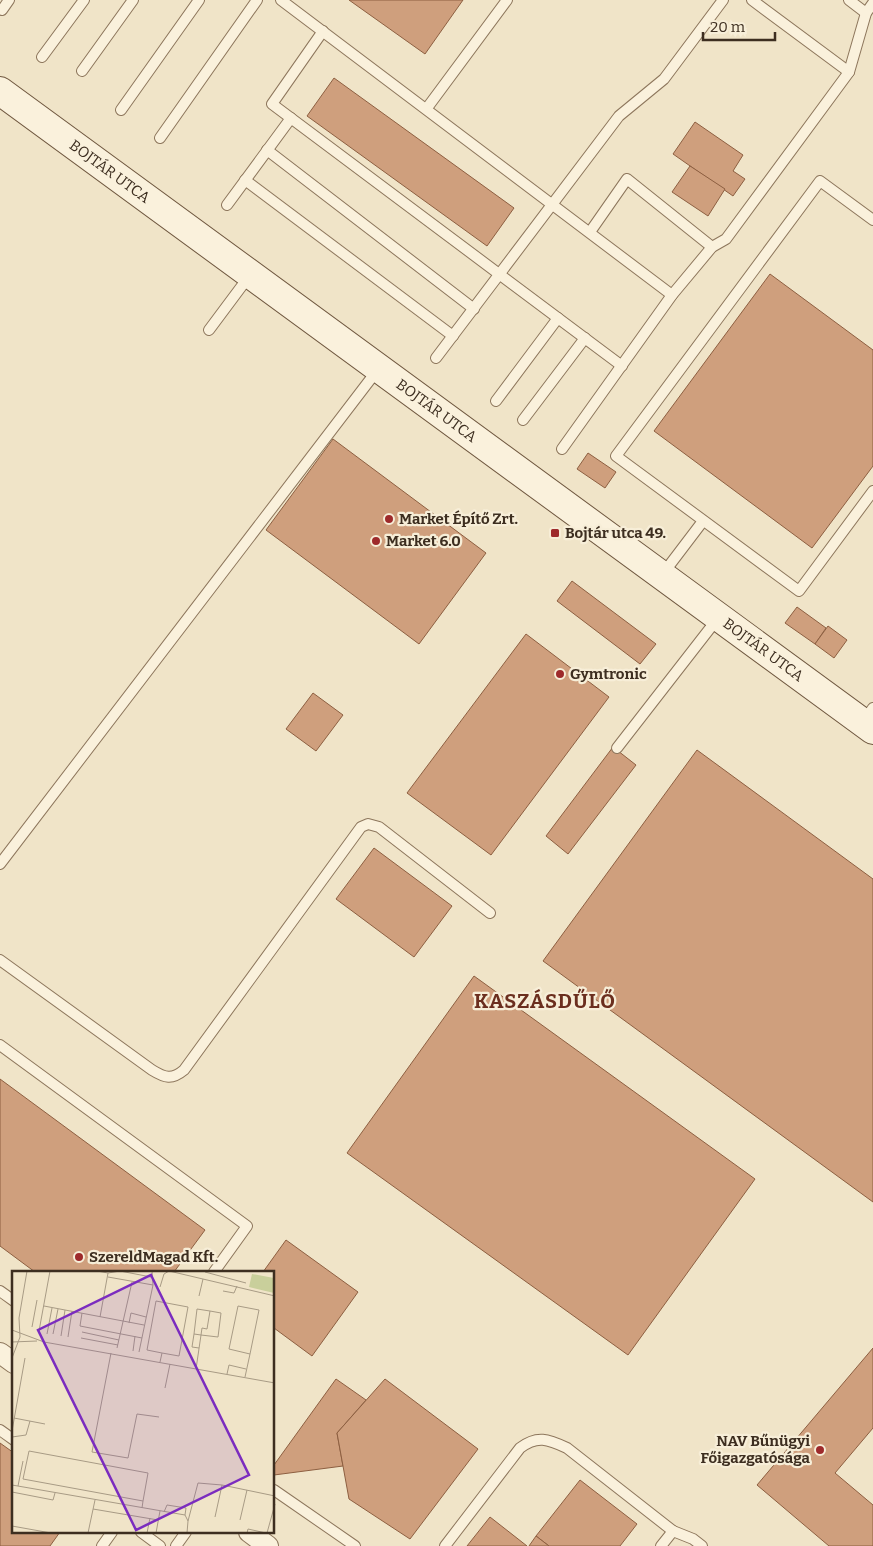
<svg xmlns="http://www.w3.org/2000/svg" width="873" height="1546" font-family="Bitter,serif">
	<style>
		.building { fill: #cf9f7d; stroke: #8d5f41 }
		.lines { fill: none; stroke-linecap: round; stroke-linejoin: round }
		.lane-casing { stroke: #8d765c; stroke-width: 12 }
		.street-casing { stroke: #8d765c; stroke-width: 22 }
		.secondary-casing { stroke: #6f573f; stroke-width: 30 }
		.lane { stroke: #faf1dc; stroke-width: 10 }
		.street { stroke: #faf1dc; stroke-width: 20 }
		.secondary { stroke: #faf1dc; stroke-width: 28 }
		.poi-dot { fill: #9e2a2b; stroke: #f7eed8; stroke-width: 2 }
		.labels { text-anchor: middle; stroke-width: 4.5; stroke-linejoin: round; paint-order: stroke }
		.street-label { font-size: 15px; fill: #3d2e20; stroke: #f7eed8 }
		.poi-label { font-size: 15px; font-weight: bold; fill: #3d2e20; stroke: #f7eed8; text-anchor: start }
		.district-label { font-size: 20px; font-weight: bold; letter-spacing: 1px; fill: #6b2e1e; stroke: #f7eed8 }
		.inset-road { fill: none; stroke: #a89b85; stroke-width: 1 }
		.view { fill: #7b2cbf; fill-opacity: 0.15; stroke: #7b2cbf; stroke-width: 2.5 }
		.inset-edge { fill: none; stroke: #3d2e20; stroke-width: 2.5 }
	</style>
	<rect width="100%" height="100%" fill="#f0e4c8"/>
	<!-- building -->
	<g class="building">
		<path d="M349,0H463L425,54Z"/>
		<path d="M334,78L514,208L487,246L307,116Z"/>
		<path d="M695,122L743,155L733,171L745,179L733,196L673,154Z"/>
		<path d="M690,166L725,189L708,216L672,192Z"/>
		<path d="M770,274L873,350V466L812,548L654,431Z"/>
		<path d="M333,439L486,553L419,644L266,530Z"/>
		<path d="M588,453L616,472L605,488L577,469Z"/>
		<path d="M572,581L656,644L640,664L557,601Z"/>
		<path d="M797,607L826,628L815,644L785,623Z"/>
		<path d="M828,626L847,640L834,658L815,644Z"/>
		<path d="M526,634L609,697L491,855L407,793Z"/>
		<path d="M313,693L343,715L316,751L286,729Z"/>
		<path d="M613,747L636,765L568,854L546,836Z"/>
		<path d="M697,750L873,879V1202L543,961Z"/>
		<path d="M374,848L452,906L414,957L336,899Z"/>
		<path d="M474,976L755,1179L628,1355L347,1153Z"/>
		<path d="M0,1079L205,1230L174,1272H35L0,1246Z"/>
		<path d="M286,1240L358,1292L312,1356L274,1328V1272H263Z"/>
		<path d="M873,1348V1428L835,1473L873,1505V1546H829L757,1485Z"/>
		<path d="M336,1379L366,1400L337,1433L343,1466L274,1475V1465Z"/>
		<path d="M385,1379L478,1449L410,1539L349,1499L337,1433Z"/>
		<path d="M0,1443L14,1453V1532H60L50,1546H0Z"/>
		<path d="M580,1480L637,1524L620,1546H549L536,1536Z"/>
		<path d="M490,1517L527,1546H467Z"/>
		<path d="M536,1536L549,1546H529Z"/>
	</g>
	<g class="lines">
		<defs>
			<g id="lane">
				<path d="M281,0L672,295"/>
				<path d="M752,0L849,72L866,13L873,3"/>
				<path d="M849,0L866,13"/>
				<path d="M2,10L9,0"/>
				<path d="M323,31L272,104L622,366"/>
				<path d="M42,57L84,0"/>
				<path d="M82,71L133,0"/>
				<path d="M427,108L507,0"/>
				<path d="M121,110L199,0"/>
				<path d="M160,138L257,0"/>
				<path d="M267,150L474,309"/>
				<path d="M245,180L453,336"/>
				<path d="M227,205L291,118"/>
				<path d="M873,220L820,181L616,456L799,591L873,491"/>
				<path d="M590,232L627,179L712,247"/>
				<path d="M209,330L250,275"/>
				<path d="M436,358L619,116L664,79L723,0"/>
				<path d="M496,401L558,318"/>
				<path d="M523,420L585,338"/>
				<path d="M562,449L672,295L712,247L726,239L849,72"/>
				<path d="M662,575L703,521"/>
				<path d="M863,722L873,708"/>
				<path d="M617,748L718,618"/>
				<path d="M0,864L379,368"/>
				<path d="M0,960L152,1070C165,1078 172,1080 184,1070L361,827L368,824L379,827L490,913"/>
				<path d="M0,1045L247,1226L214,1272"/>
				<path d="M0,1291L14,1301"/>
				<path d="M0,1430L14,1440"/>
				<path d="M274,1490L355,1546"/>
				<path d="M141,1532L160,1546"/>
				<path d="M102,1546L112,1532"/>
				<path d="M176,1546L186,1532"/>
				<path d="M445,1546L520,1448C537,1435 548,1439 567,1448L673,1531"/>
				<path d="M661,1546L673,1531L693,1539L702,1546"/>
			</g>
			<g id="street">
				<path d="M0,1353L14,1363"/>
				<path d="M249,1532L268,1546"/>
			</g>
			<g id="secondary">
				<path id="s1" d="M0,91L873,730"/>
			</g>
		</defs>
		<!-- lane casing -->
		<use href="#lane" class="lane-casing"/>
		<!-- street casing -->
		<use href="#street" class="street-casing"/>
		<!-- secondary casing -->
		<use href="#secondary" class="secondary-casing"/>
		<!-- lane -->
		<use href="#lane" class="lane"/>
		<!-- street -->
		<use href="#street" class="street"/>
		<!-- secondary -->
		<use href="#secondary" class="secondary"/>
	</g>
	<!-- markers -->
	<g class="poi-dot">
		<circle cx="389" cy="519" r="5"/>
		<rect x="550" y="528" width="10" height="10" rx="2.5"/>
		<circle cx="376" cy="541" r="5"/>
		<circle cx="560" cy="674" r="5"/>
		<circle cx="79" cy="1257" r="5"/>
		<circle cx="820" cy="1450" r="5"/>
	</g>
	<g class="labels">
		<!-- street labels -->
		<g class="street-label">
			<text dy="5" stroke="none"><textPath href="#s1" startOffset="136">BOJTÁR UTCA</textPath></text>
			<text dy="5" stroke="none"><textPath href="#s1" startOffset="541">BOJTÁR UTCA</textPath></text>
			<text dy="5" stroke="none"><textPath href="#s1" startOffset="946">BOJTÁR UTCA</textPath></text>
		</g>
		<!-- poi labels -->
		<g class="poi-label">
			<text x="399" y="524">Market Építő Zrt.</text>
			<text x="565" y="538">Bojtár utca 49.</text>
			<text x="386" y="546">Market 6.0</text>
			<text x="570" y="679">Gymtronic</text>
			<text x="89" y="1262">SzereldMagad Kft.</text>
			<text x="810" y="1446" text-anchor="end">NAV Bűnügyi<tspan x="810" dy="17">Főigazgatósága</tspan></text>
		</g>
		<!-- district labels -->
		<g class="district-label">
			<text x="545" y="1008">KASZÁSDŰLŐ</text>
		</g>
	</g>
	<!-- overview -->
	<g transform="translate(12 1271)">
		<rect width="262" height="262" fill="#f0e4c8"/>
		<path d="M240,3L262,7V22L237,16Z" fill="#c9cf9b"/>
		<path class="inset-road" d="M85,0L96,2L88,46M157,0L263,25M193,1L234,12M96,2L108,0L139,6M96,6L141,14L140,0M148,16L152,3L157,0M211,20L222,22L225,15M187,25L191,8M32,35L132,54M70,42L68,55L130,67M117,52L119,42L134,46M20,56L25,29M0,59L32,71L263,112M27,60L38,0M70,61L107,69M35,63L40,37M41,63L46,38M182,63L180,76L187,77M49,65L53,39M56,66L60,40M69,67L106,74M0,71L25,70M105,77L120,11M121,80L123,65M127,81L141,14M99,82L80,181L116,187L125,143L147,146M0,87L8,66L7,47L15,0M148,91L150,82L167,85L176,36L144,30L135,79L150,82M184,98L189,64L206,66L209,42L198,40L185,38L182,63L189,64L190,57L195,58L198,40M215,103L217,94L234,98M233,106L238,83L247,39L226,35L217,78L238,83M153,117L158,93M2,147L33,153M0,160L13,87M0,166L14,164L18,150M0,214L173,244L176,250L175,262M6,215L11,190M0,221L41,229L43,222M130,237L131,230L136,202L17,180L11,208L131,230M81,238L146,249M152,241L155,234L174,237L173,244M203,246L210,214L263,225M228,249L235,219M176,250L186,212L210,214M0,255L39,262M76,262L83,229M135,262L138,247M144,262L148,240M235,262L236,258L254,262M255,262L263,233"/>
		<path class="view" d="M139,4L237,204L124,259L26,59Z"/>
		<rect width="262" height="262" class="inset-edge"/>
	</g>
	<!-- scale -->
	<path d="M703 32v8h72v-8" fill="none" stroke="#3d2e20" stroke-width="2.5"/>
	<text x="710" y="32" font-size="15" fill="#3d2e20" stroke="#f7eed8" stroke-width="4" paint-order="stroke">20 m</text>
</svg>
